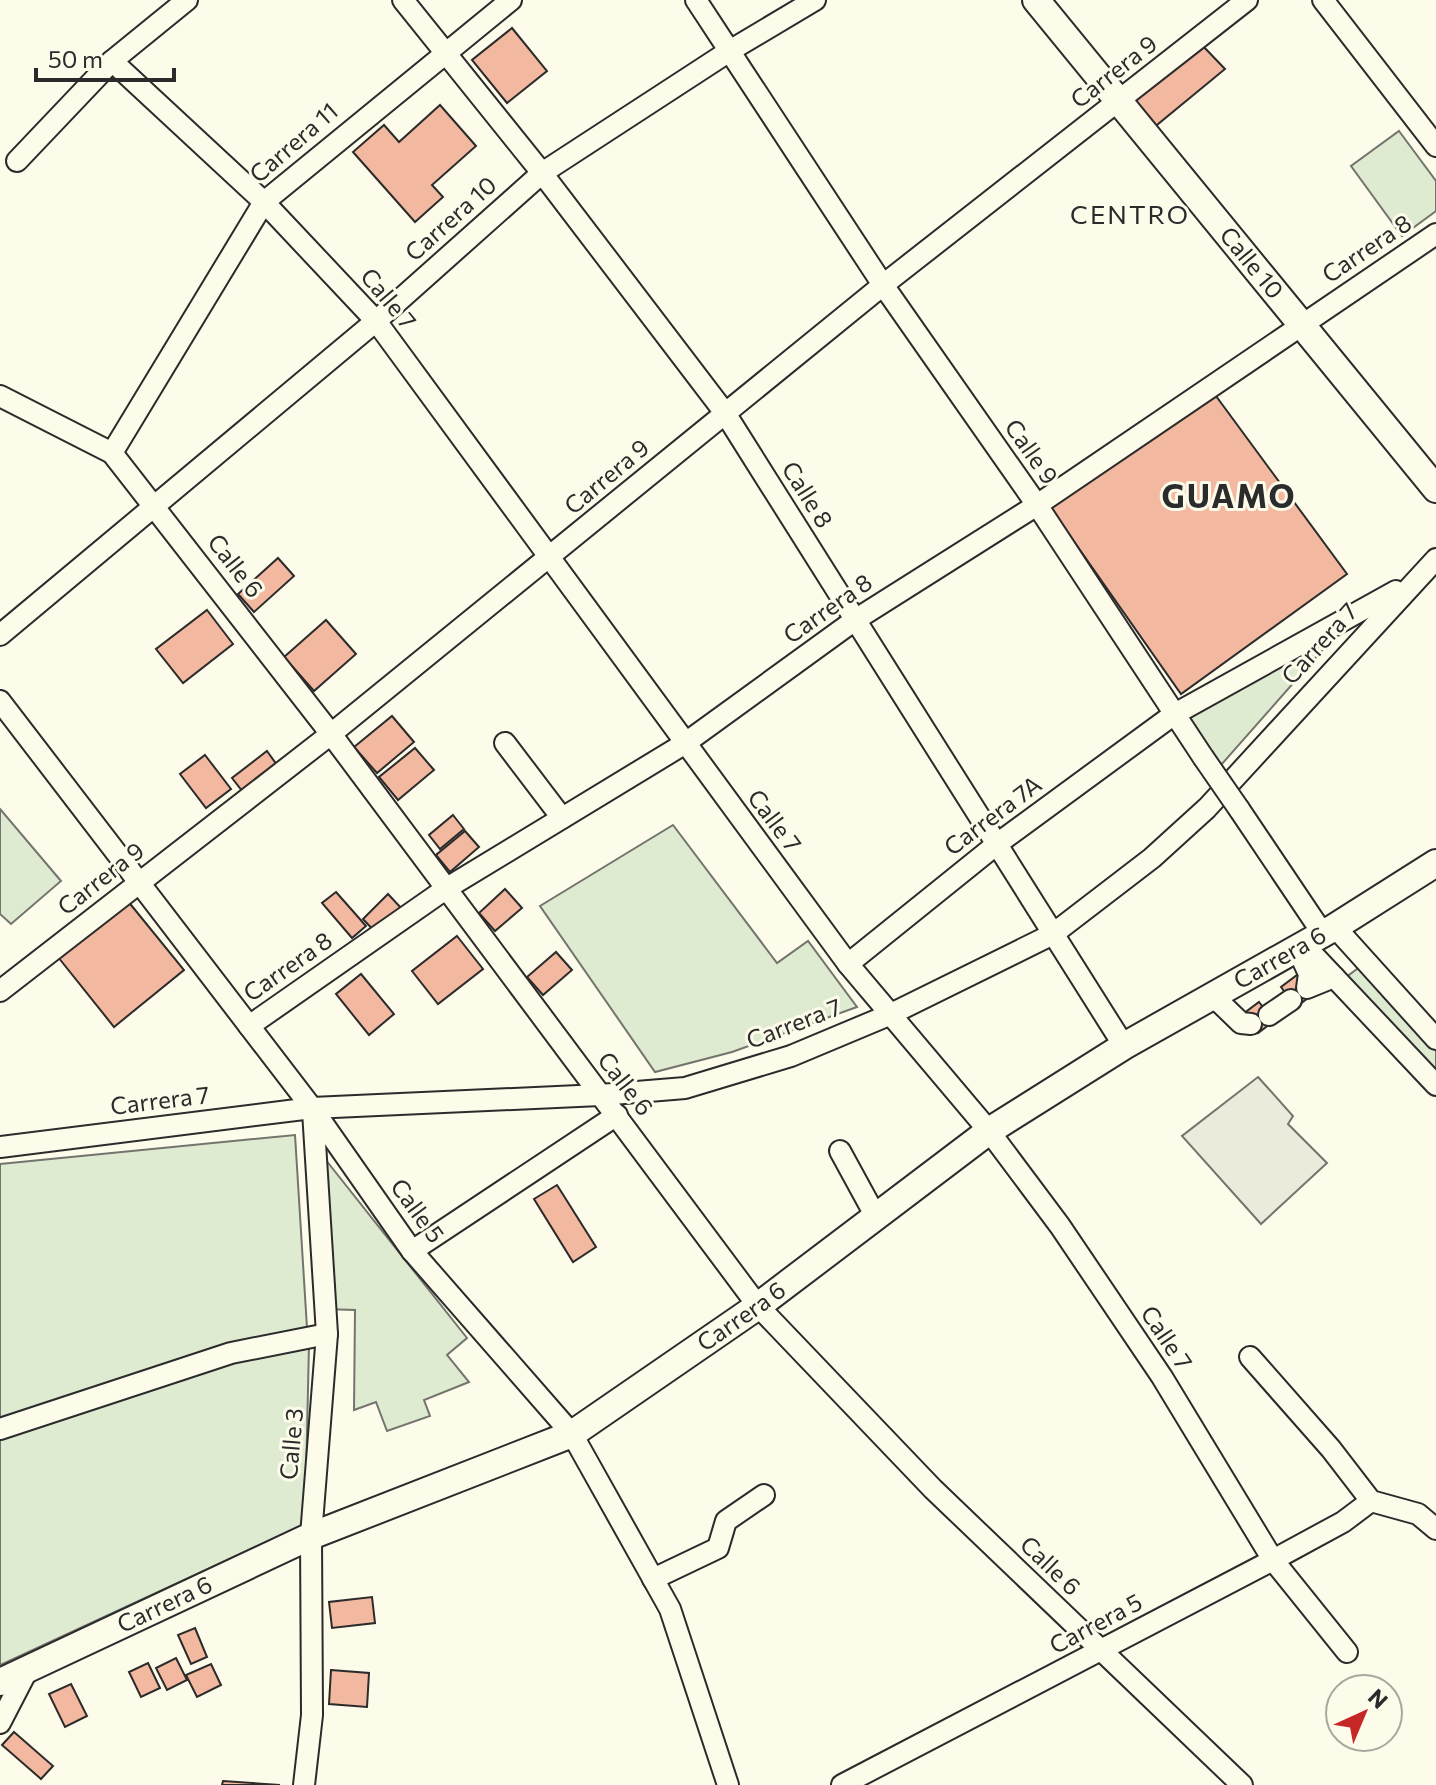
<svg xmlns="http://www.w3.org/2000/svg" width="1436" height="1785" font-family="Commissioner,sans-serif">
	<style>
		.green { fill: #deebd1; stroke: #74746e; stroke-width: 2 }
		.parking { fill: #eceadb; stroke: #74746e; stroke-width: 2 }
		.building { fill: #f2b8a0; stroke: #2b2b2b; stroke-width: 2 }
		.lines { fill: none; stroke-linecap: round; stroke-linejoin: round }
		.minor-casing { stroke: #2b2b2b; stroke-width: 24 }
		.major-casing { stroke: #2b2b2b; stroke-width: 30 }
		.minor { stroke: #fdfbea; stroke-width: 20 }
		.major { stroke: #fdfbea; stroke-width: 26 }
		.minor-bridge-casing { stroke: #2b2b2b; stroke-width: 24; stroke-linecap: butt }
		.minor-bridge { stroke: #fdfbea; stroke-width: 20 }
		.labels { text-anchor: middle; stroke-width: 6; stroke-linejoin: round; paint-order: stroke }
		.street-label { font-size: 24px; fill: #2b2b2b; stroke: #fdfbea }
		.neighbourhood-label { font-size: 26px; letter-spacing: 2px; fill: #2b2b2b; stroke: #fdfbea }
		.district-label { font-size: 32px; font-weight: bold; letter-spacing: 2px; fill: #2b2b2b; stroke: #fdfbea }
	</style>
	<rect width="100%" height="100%" fill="#fdfbea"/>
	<!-- green -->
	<g class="green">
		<path d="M1399,131L1436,181V211L1402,236L1351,166Z"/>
		<path d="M1355,613L1221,765L1188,717Z"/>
		<path d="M0,809L61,881L11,924L0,914Z"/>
		<path d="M673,825L777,963L808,941L857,1007L732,1052L655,1072L540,906Z"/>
		<path d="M1361,966L1436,1047V1076L1345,978Z"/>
		<path d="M295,1135L307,1328L152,1371L0,1424V1164Z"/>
		<path d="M310,1140L467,1338L447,1355L469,1382L424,1400L430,1416L387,1431L376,1402L354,1410L355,1310L323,1309Z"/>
		<path d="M309,1344L305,1524L0,1665V1435L241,1359Z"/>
	</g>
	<!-- parking -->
	<path class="parking" d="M1258,1077L1293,1116L1288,1124L1327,1163L1261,1224L1182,1136Z"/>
	<!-- building -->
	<g class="building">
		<path d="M512,28L547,71L507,103L472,60Z"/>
		<path d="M1201,44L1225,69L1152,129L1126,99Z"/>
		<path d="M440,105L476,146L432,185L443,197L415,222L353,152L384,125L399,142Z"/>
		<path d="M1216,396L1347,574L1181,694L1049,506Z"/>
		<path d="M278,558L294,576L254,612L238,594Z"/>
		<path d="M207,610L233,644L183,683L156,649Z"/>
		<path d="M326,620L356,654L314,691L284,657Z"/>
		<path d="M392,716L414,742L377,773L354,747Z"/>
		<path d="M415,748L434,770L398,800L379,777Z"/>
		<path d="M267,751L277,765L243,792L232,778Z"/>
		<path d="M205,755L231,789L206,808L180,774Z"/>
		<path d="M453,815L464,829L440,849L429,835Z"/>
		<path d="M465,831L479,847L450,872L436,855Z"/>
		<path d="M505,889L522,908L495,931L479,913Z"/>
		<path d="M336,892L366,926L352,938L322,903Z"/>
		<path d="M388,894L402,909L377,934L363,919Z"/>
		<path d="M127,900L184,970L114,1027L58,957Z"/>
		<path d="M457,936L483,969L438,1004L412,971Z"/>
		<path d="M556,952L572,970L543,995L527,977Z"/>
		<path d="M361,974L394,1014L369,1035L336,994Z"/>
		<path d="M1297,975L1312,995L1296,1007L1281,987Z"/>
		<path d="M1259,1002L1274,1021L1258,1033L1243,1014Z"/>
		<path d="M557,1185L596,1247L573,1262L534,1199Z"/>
		<path d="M372,1597L375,1623L332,1628L329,1602Z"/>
		<path d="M195,1628L207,1657L191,1664L178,1635Z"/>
		<path d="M176,1658L187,1680L167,1690L156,1668Z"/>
		<path d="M148,1663L160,1688L141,1697L129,1672Z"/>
		<path d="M211,1664L221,1685L197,1697L186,1675Z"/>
		<path d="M331,1670L369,1673L367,1707L329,1704Z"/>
		<path d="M71,1684L87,1716L65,1727L49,1694Z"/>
		<path d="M14,1732L53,1766L41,1779L2,1745Z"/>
		<path d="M223,1781L280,1785H222Z"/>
	</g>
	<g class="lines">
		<defs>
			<g id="minor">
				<path d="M403,0L542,173L725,413L1124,1046"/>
				<path d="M696,0L883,285L1037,505L1203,757"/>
				<path d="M1323,0L1436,146"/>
				<path d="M112,61L264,202L376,321L848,964L989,1131L1060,1226L1162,1377L1273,1560L1347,1652"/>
				<path d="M17,161L112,61L187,0"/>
				<path d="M0,396L112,453L331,734L758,1306L933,1489L1242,1785"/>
				<path d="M112,453L264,202L511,0"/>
				<path d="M0,635L376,321L542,173L731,50L815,0"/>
				<path d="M0,701L312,1108L412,1251L572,1434L670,1609L728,1785"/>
				<path d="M505,743L562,818"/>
				<path d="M1239,809L1323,934"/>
				<path d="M1335,927L1436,1039"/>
				<path d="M1304,945L1436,1085"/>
				<path d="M1297,948L1309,974L1307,988L1334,977"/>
				<path d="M848,964L997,844L1173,715L1396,591"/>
				<path d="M0,991L331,734L883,285L1247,0"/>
				<path d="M1213,996L1241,1023L1251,1024"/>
				<path d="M1269,1015L1291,1000"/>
				<path d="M249,1026L447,888L684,744L855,620L1037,505L1436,234"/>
				<path d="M0,1147L312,1108L600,1095L685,1088L791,1056L889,1015L1053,934L1152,858L1207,808L1436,559"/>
				<path d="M840,1151L876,1217"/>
				<path d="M412,1251L617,1115"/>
				<path d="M1250,1357L1331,1449L1371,1501L1418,1514L1436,1529"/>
				<path d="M0,1429L231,1353L327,1334"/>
				<path d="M653,1579L718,1548L726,1521L764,1495"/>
				<path d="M0,1723L29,1667"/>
				<path d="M304,1785L312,1715L311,1536L327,1334L313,1111"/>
				<path d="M842,1785L1273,1560L1343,1522L1371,1501"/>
			</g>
			<g id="major">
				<path id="s1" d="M1036,0L1436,489"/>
				<path id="s2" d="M0,1682L311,1536L572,1434L758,1306L989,1131L1124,1046L1335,927L1436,863"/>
			</g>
		</defs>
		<!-- minor casing -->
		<use href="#minor" class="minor-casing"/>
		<!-- major casing -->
		<use href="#major" class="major-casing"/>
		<!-- minor -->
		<use href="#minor" class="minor"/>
		<!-- major -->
		<use href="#major" class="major"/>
		<defs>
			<path id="minor-bridge" d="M1203,757L1239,809"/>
		</defs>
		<!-- minor-bridge casing -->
		<use href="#minor-bridge" class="minor-bridge-casing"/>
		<!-- minor-bridge -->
		<use href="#minor-bridge" class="minor-bridge"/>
	</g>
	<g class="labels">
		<!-- street labels -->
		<g class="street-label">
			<text transform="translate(1114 72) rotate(-38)" y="8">Carrera 9</text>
			<text transform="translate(294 143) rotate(-41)" y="8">Carrera 11</text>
			<text transform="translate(451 219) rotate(-42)" y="8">Carrera 10</text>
			<text transform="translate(1367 249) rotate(-34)" y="8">Carrera 8</text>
			<text dy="8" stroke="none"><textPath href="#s1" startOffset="340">Calle 10</textPath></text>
			<text transform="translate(388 299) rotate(50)" y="8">Calle 7</text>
			<text transform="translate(1031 452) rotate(55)" y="8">Calle 9</text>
			<text transform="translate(607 477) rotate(-40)" y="8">Carrera 9</text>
			<text transform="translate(807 495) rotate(58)" y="8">Calle 8</text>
			<text transform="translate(235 566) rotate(52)" y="8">Calle 6</text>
			<text transform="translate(828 609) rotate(-35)" y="8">Carrera 8</text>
			<text transform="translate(1320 644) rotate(-48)" y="8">Carrera 7</text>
			<text transform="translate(993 816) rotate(-37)" y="8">Carrera 7A</text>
			<text transform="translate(774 821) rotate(53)" y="8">Calle 7</text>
			<text transform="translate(101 879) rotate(-38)" y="8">Carrera 9</text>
			<text dy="8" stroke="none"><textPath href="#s2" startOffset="1478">Carrera 6</textPath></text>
			<text transform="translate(288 967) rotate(-35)" y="8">Carrera 8</text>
			<text transform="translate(794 1024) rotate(-21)" y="8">Carrera 7</text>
			<text transform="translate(625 1084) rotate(52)" y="8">Calle 6</text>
			<text transform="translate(160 1101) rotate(-7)" y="8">Carrera 7</text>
			<text transform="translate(417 1211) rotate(54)" y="8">Calle 5</text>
			<text dy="8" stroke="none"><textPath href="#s2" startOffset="830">Carrera 6</textPath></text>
			<text transform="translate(1166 1338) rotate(56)" y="8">Calle 7</text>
			<text transform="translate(292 1444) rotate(-85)" y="8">Calle 3</text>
			<text transform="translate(1050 1566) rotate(44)" y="8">Calle 6</text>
			<text dy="8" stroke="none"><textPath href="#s2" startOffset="182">Carrera 6</textPath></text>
			<text transform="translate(1096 1624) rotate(-28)" y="8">Carrera 5</text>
		</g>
		<!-- neighbourhood labels -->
		<g class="neighbourhood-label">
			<text x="1130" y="224">CENTRO</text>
		</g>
		<!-- district labels -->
		<g class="district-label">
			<text x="1229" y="508">GUAMO</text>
		</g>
	</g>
	<!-- north arrow -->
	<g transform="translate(1364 1713) rotate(44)"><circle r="38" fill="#fdfbea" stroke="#a9a89e" stroke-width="2"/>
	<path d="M0-6L14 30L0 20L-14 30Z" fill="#c62828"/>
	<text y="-12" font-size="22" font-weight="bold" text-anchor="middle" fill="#2b2b2b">N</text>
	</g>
	<!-- scale -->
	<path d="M36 68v12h138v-12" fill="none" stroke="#2b2b2b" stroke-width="4"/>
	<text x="48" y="68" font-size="24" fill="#2b2b2b" stroke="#fdfbea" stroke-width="6" paint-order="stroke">50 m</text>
</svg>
